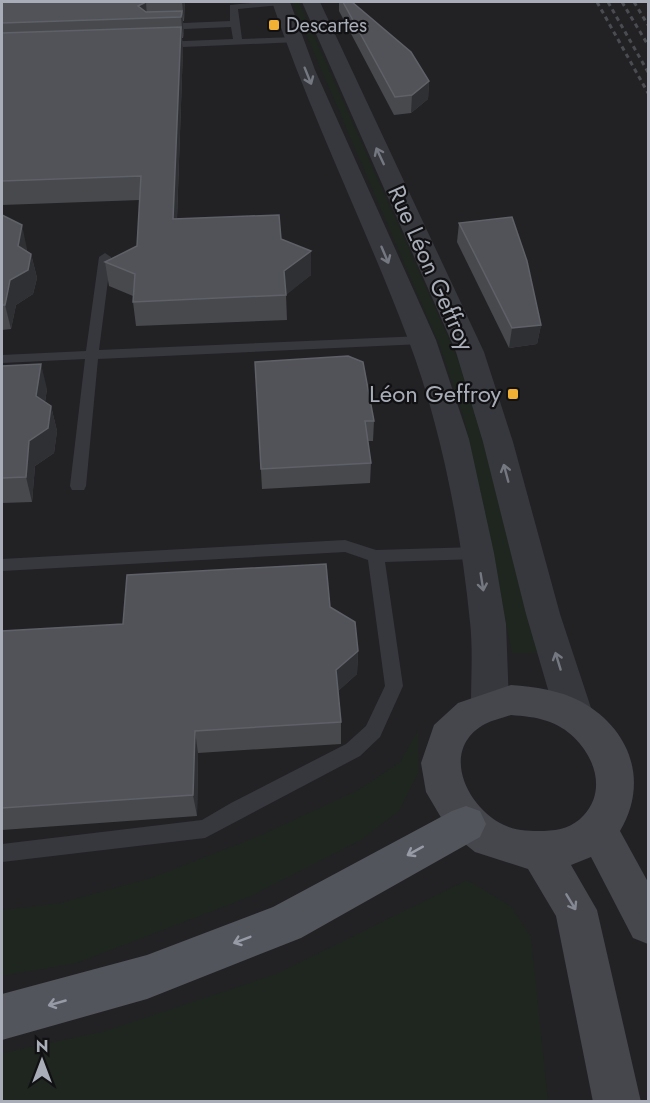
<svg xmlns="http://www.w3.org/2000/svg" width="650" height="1103" font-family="Jost,sans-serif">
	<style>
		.built { fill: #222225 }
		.green { fill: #1e261f }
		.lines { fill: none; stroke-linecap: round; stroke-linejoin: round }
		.service { fill: #37383d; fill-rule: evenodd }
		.tertiary { fill: #37383d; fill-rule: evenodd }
		.secondary { fill: #45474d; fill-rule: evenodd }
		.primary { fill: #53555c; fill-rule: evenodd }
		.rail { stroke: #4a4c52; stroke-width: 3; stroke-dasharray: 4.5 4; stroke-linecap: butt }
		.wall { fill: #47494d }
		.shaded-wall { fill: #2f3033 }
		.building { fill: #525359; stroke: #5f6168; stroke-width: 1.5 }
		.oneway { stroke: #757881 }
		.oneway2 { stroke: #979ba6 }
		.oneway3 { stroke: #858993 }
		.poi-dot { fill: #f2b134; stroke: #111113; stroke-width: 2 }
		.labels { text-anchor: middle; stroke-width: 4.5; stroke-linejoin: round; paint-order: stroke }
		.far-poi-label { font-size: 20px; fill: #a8adb8; stroke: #111113; text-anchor: start }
		.street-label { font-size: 24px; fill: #a8adb8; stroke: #111113 }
		.poi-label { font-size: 24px; fill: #a8adb8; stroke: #111113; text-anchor: end }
	</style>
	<rect width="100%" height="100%" fill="#161618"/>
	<!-- built -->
	<path class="built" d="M2,2H648V1101L2,1102Z"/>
	<!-- green -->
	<g class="green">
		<path d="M292,2H299L464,373L484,435L539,653H512L464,418L441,349Z"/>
		<path d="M418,730V773L399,811L361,840L247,898L77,963L2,976V910L60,903L151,878L261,835L358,790L400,762Z"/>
		<path d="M467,880L511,906L531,937L548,1101H2V1053L105,1031L276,974Z"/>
	</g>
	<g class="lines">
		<!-- service -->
		<g class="service">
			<path d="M260,2H285L281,5L238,9L242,39L295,37L300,40L298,42L161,48L156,45L161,42L233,39L231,27L161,30L156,27L161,24L230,21V5Z"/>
			<path d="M105,253L111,257L99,350L422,336L429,340L422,344L98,359L86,486L84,490H72L70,486L85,359L2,363V355L86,351L99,257Z"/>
			<path d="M345,540L376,550L477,547L483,549L485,553L483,557L477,559L385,562L403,686L380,737L360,756L205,838L2,862V844L202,820L231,803L346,744L366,726L385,686L368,560L345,552L2,571V559Z"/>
		</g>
		<!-- tertiary -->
		<g class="tertiary">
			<path d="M272,2H290L315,70L436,340L469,439L494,553L506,624L509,704L503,715L490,719L477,715L471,704C471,677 473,649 470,622C461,530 441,426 408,339C365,225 311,117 272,2Z"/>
			<path d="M302,2H320L484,352L513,442L560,614L594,717L588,728L575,733L562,728L556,717L526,614L483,442L456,352Z"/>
		</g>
		<!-- secondary -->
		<path class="secondary" d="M511,685C535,687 560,690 582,702C631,730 649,782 620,831L648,882V944L633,938L591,857L571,865L597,910L641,1102H593L556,916L528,869L475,852L449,831L426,792L421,763L434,725L458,703ZM511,715C523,716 536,717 547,721C583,732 614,782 584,815C572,828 560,830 544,831C529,831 517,831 504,825C466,807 439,749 485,724C493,720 503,718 511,715Z"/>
		<!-- primary -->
		<path class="primary" d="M466,806L480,811L486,824L480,837L301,938L147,999L2,1040V994L147,955L273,907L452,811Z"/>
		<!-- rail -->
		<g class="rail">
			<path d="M597,2L648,93"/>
			<path d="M608,2L648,72"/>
			<path d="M622,2L648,45"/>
			<path d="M634,2L648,25"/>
		</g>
	</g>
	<!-- wall -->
	<g class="wall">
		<path d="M2,2H185L184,21H183L184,32L183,38H182L183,48L177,219L281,239L311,275L286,294L287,320L136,326L133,302V296L109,286L105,262L137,246L140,200L2,205Z"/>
		<path d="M339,2H352L429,81L428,99L411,113L394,115L339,11Z"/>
		<path d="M428,2H483L429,3Z"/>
		<path d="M2,215L27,249V251L31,254L37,278L33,294L16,305L11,329L2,330Z"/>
		<path d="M459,223L541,325L537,344L509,348L457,242Z"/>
		<path d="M255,362L374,421L373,441H368L371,463L370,483L262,489Z"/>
		<path d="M2,366L47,389L45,402L51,406L57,431L54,453L35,466L32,502L2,503Z"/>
		<path d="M123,624L358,651L357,674L338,691L341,722V744L198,753L197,816L2,830V631Z"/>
	</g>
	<!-- shaded-wall -->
	<g class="shaded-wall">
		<path d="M146,2L147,18L138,6Z"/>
		<path d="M182,2H185L184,21Z"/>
		<path d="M182,11L184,32L183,38L181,17Z"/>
		<path d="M181,27L183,48L176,243L173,219Z"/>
		<path d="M429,81L428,99L411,113L412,95Z"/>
		<path d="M22,225L27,249L23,270L18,246Z"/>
		<path d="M311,251V275L285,296L284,271Z"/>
		<path d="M31,254L37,278L33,294L16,305L11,329L5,305L10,280Z"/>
		<path d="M541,325L537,344L509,348L512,328Z"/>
		<path d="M41,364L47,389L42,421L36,396Z"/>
		<path d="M51,406L57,431L54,453L35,466L32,502L26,477L29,441Z"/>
		<path d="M358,651L357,674L336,693V670Z"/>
		<path d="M195,731L198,753L197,816L193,795Z"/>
	</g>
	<!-- building -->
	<g class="building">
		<path d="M2,2H157H146L138,6L146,12L182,11L181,17L2,23Z"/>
		<path d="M343,2H352L411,52L429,81L412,95L395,97Z"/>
		<path d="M181,27L173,219L279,215L281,239L311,251L284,271L286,295L133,302L135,274L105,262L137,246L141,176L2,181V33Z"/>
		<path d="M2,215L22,225L18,246L31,254L28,270L10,280L5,305H2Z"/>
		<path d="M512,217L527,261L541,325L512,328L459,223Z"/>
		<path d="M348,356L363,362L374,421H365L371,463L261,469L255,362Z"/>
		<path d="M41,364L36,396L51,406L48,428L29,441L26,477L2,478V366Z"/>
		<path d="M326,564L330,607L355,622L358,651L336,670L341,722L195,731L193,795L2,808V631L123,624L127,575Z"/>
	</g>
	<!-- one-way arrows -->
	<defs><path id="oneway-shaft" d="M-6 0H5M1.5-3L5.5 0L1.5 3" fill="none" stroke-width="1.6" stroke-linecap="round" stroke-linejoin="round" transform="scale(1.5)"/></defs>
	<g class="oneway">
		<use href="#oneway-shaft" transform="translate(308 76) rotate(68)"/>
		<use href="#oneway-shaft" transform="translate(380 156) rotate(-115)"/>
		<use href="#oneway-shaft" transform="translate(385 255) rotate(67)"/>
		<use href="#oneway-shaft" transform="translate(506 473) rotate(-105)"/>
		<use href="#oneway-shaft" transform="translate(482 582) rotate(81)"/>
		<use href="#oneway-shaft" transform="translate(558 661) rotate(-107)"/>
	</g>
	<g class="oneway2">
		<use href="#oneway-shaft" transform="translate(415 851) rotate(151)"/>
		<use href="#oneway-shaft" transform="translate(242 940) rotate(159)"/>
		<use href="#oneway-shaft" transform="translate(57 1003) rotate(164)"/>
	</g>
	<use class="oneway3" href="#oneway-shaft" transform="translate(571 902) rotate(59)"/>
	<!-- markers -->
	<g class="poi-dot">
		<rect x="268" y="19" width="12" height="12" rx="3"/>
		<rect x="507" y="388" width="12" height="12" rx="3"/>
	</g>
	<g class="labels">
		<!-- far-poi labels -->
		<g class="far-poi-label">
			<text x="286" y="32">Descartes</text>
		</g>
		<!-- street labels -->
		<g class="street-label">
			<text transform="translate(431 268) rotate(66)" y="8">Rue Léon Geffroy</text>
		</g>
		<!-- poi labels -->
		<g class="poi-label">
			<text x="501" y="402">Léon Geffroy</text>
		</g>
	</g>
	<!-- border -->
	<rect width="650" height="1103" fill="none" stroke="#a8adb8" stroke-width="6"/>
	<!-- north arrow -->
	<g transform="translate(42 1061)" stroke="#111113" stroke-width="4.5" paint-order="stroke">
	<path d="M0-4.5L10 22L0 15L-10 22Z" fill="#a8adb8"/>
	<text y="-9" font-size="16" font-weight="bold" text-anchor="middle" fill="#a8adb8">N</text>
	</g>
</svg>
